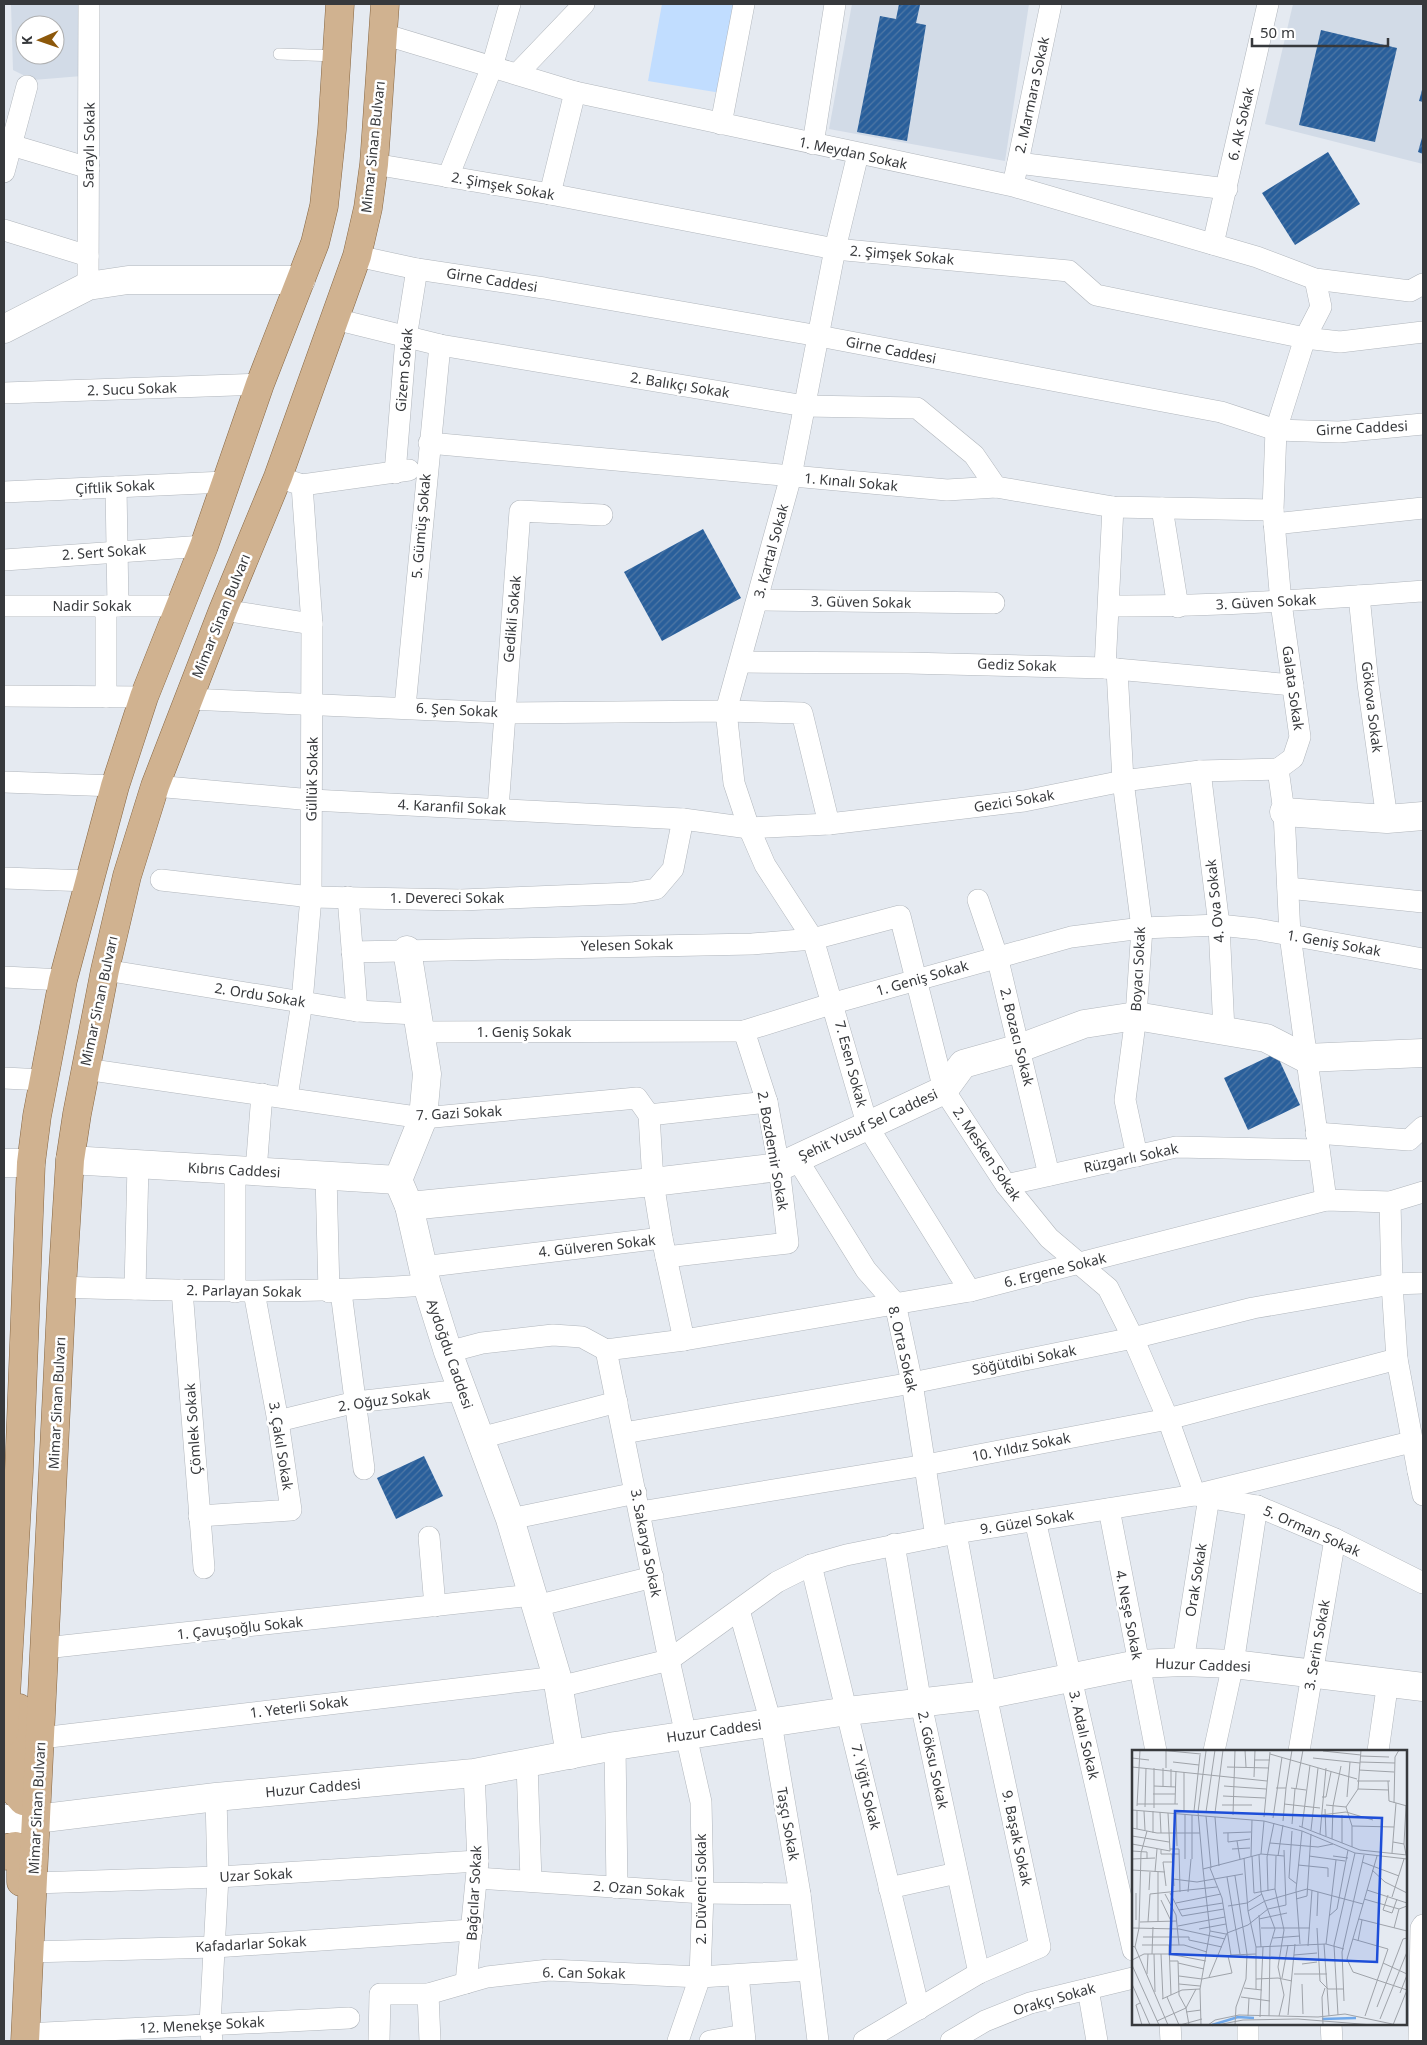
<svg xmlns="http://www.w3.org/2000/svg" width="1427" height="2045" font-family="'Noto Sans',sans-serif">
	<style>
		.built { fill: #d2dbe7; fill-rule: evenodd }
		.grass { fill: #c1ddff }
		.building { fill: url(#building-hatch) }
		.lines { fill: none; stroke-linecap: round; stroke-linejoin: round }
		.lane-casing { stroke: #b1b6bc; stroke-width: 12 }
		.street-casing { stroke: #b1b6bc; stroke-width: 22 }
		.secondary-casing { stroke: #b1b6bc; stroke-width: 29 }
		.primary-casing { stroke: #866642; stroke-width: 29 }
		.lane { stroke: #fff; stroke-width: 11 }
		.street { stroke: #fff; stroke-width: 21 }
		.secondary { stroke: #fff; stroke-width: 28 }
		.primary { stroke: #d0b290; stroke-width: 28 }
		.labels { text-anchor: middle; stroke-width: 5; stroke-linejoin: round; paint-order: stroke }
		.street-label { font-size: 14px; fill: #37393c; stroke: #fff }
		.inset-river { fill: none; stroke: #71a9ea; stroke-width: 2.5 }
		.inset-road { fill: none; stroke: #9fa3a9; stroke-width: 1 }
		.view { fill: #1d4ed8; fill-opacity: 0.15; stroke: #1d4ed8; stroke-width: 2.5 }
		.inset-edge { fill: none; stroke: #37393c; stroke-width: 2.5 }
	</style>
	<defs>
		<pattern id="building-hatch" width="6" height="6" patternUnits="userSpaceOnUse" patternTransform="scale(1.25)"><rect width="6" height="6" fill="#295f9b"/><path d="M-1 1l2-2M0 6l6-6M5 7l2-2" fill="none" stroke="#5078a5"/></pattern>
	</defs>
	<rect width="100%" height="100%" fill="#e5eaf1"/>
	<!-- built -->
	<g class="built">
		<path d="M11,4H81L82,76L33,80L13,70ZM25,25H55V55H25Z"/>
		<path d="M852,4H1029L1005,161L829,129Z"/>
		<path d="M1293,4H1423V164L1265,124Z"/>
	</g>
	<!-- grass -->
	<path class="grass" d="M662,4H736L721,93L648,81Z"/>
	<!-- building -->
	<g class="building">
		<path d="M899,4L920,5L916,23L926,25L907,141L857,132L880,16L896,19Z"/>
		<path d="M1321,30L1397,48L1375,142L1299,125Z"/>
		<path d="M1423,86V102L1419,101Z"/>
		<path d="M1423,134V154L1418,152Z"/>
		<path d="M1328,152L1360,204L1295,245L1262,193Z"/>
		<path d="M703,529L741,598L662,641L624,572Z"/>
		<path d="M1276,1053L1300,1105L1248,1130L1224,1078Z"/>
		<path d="M424,1456L443,1496L396,1519L377,1478Z"/>
	</g>
	<g class="lines">
		<defs>
			<path id="lane" d="M279,54L337,56"/>
			<g id="street">
				<path d="M383,34L575,92L1013,186L1257,257L1315,279L1410,291L1423,284"/>
				<path d="M517,74L584,4"/>
				<path d="M721,124L744,4"/>
				<path d="M813,144L835,4"/>
				<path d="M11,145L89,168"/>
				<path d="M858,154L835,249L791,476L726,711L734,783L749,828L765,865L813,939L868,1127L970,1291"/>
				<path d="M1018,163L1227,189"/>
				<path d="M374,164L550,194L835,249L1069,271L1096,295L1305,338L1340,342L1423,332"/>
				<path d="M4,172L27,86"/>
				<path d="M1015,176L1051,4"/>
				<path d="M448,177L492,67L510,4"/>
				<path d="M550,194L575,92"/>
				<path d="M4,230L88,256"/>
				<path d="M1213,244L1268,4"/>
				<path d="M357,256L417,269L544,288L819,336L1109,391L1221,412L1276,430L1339,432L1423,424"/>
				<path d="M1315,279L1321,307L1305,338L1276,430L1273,510L1281,603L1300,737L1293,758L1278,769L1284,812L1290,935L1326,1200"/>
				<path d="M88,286L89,4"/>
				<path d="M335,319L440,345L805,406L917,408L974,455L996,487"/>
				<path d="M4,393L260,384"/>
				<path d="M429,443L947,490L996,487L1113,507L1273,510"/>
				<path d="M395,473L406,338L417,269"/>
				<path d="M278,477L302,485L312,624L311,897L302,1002L287,1097"/>
				<path d="M302,485L409,470"/>
				<path d="M116,487L118,606"/>
				<path d="M4,492L225,482"/>
				<path d="M1162,508L1178,607"/>
				<path d="M1274,524L1423,508"/>
				<path d="M4,560L204,546"/>
				<path d="M1359,596L1368,684L1387,819"/>
				<path d="M758,600L994,603"/>
				<path d="M4,606H181"/>
				<path d="M1109,606C1215,607 1318,599 1423,591"/>
				<path d="M223,610L312,624"/>
				<path d="M741,662L908,663L1105,668L1293,685"/>
				<path d="M1105,668L1113,507"/>
				<path d="M1117,669L1123,781L1142,928L1136,1016L1125,1100L1137,1156"/>
				<path d="M4,696L144,697"/>
				<path d="M106,697V606"/>
				<path d="M189,699L504,713L726,711L802,713L829,824"/>
				<path d="M405,707L440,345"/>
				<path d="M1200,771L1219,925L1224,1031"/>
				<path d="M4,782L115,786"/>
				<path d="M155,786L312,800L683,819L749,828L829,824L1024,801L1123,781L1200,771L1278,769"/>
				<path d="M498,809L520,511L602,515"/>
				<path d="M4,878L89,881"/>
				<path d="M161,880L311,897L461,900L632,893L656,889L673,869L683,819"/>
				<path d="M1288,888L1423,902"/>
				<path d="M348,897L357,1011"/>
				<path d="M978,900L997,956L1049,1175"/>
				<path d="M352,952L752,944L813,939L900,916L944,1090L1006,1185L1049,1238L1108,1288L1133,1338L1168,1419L1195,1495L1257,1506L1335,1539L1423,1583"/>
				<path d="M105,970L357,1011L416,1014"/>
				<path d="M4,977L63,980"/>
				<path d="M418,1032L744,1031L834,1003L1071,937L1142,928L1219,925L1257,929L1423,959"/>
				<path d="M85,1069L423,1118L637,1098L649,1115L767,1102"/>
				<path d="M4,1078L44,1080"/>
				<path d="M649,1115L653,1182L662,1238"/>
				<path d="M1316,1133L1409,1140L1423,1127"/>
				<path d="M797,1159L866,1270L895,1303L912,1383L936,1537"/>
				<path d="M256,1171L262,1094"/>
				<path d="M326,1175L329,1292"/>
				<path d="M1006,1185L1176,1147L1319,1150"/>
				<path d="M1390,1202L1392,1284L1397,1359L1418,1471L1423,1470"/>
				<path d="M666,1257L684,1340"/>
				<path d="M422,1267L662,1238L666,1257L788,1243L779,1167L767,1102L744,1031"/>
				<path d="M62,1287C185,1291 304,1294 427,1285"/>
				<path d="M135,1289L138,1165"/>
				<path d="M182,1290L204,1568"/>
				<path d="M235,1292V1170"/>
				<path d="M341,1292L364,1469"/>
				<path d="M606,1350L669,1660L701,1802L703,1893L700,1977L678,2041"/>
				<path d="M448,1352L482,1343L553,1335L582,1337L606,1350L684,1340L970,1291L1326,1200L1390,1202L1423,1192"/>
				<path d="M278,1421L356,1402L462,1390"/>
				<path d="M624,1433L912,1383L1133,1338L1253,1308L1392,1284L1423,1283"/>
				<path d="M480,1438L617,1402"/>
				<path d="M1418,1471L1423,1495"/>
				<path d="M1109,1509L1156,1751"/>
				<path d="M640,1512L926,1465L1168,1419L1397,1359"/>
				<path d="M199,1516L291,1510L278,1421L254,1292"/>
				<path d="M510,1519L636,1493"/>
				<path d="M1035,1520L1133,1950"/>
				<path d="M429,1537L435,1606"/>
				<path d="M894,1544L921,1704L979,1973"/>
				<path d="M811,1565L919,2009"/>
				<path d="M536,1606L653,1577"/>
				<path d="M739,1610L771,1723L800,1894L818,2041"/>
				<path d="M45,1648L532,1595"/>
				<path d="M1183,1662L1209,1497"/>
				<path d="M559,1687L669,1660L777,1582L811,1565L846,1555L956,1533L1195,1495L1411,1442"/>
				<path d="M41,1738L557,1677"/>
				<path d="M615,1746L617,1888"/>
				<path d="M1214,1751L1233,1664L1257,1506"/>
				<path d="M1299,1751L1335,1539"/>
				<path d="M1378,1751L1388,1681"/>
				<path d="M527,1763L531,1881"/>
				<path d="M477,1878L703,1893L800,1894"/>
				<path d="M34,1883L218,1877L478,1861"/>
				<path d="M889,1888L957,1873"/>
				<path d="M30,1952L215,1947L472,1930"/>
				<path d="M738,1975L745,2041"/>
				<path d="M466,1983L478,1861L474,1773"/>
				<path d="M1088,1989L1097,2041"/>
				<path d="M428,1994L430,2041"/>
				<path d="M1170,2024L1171,2041"/>
				<path d="M1248,2024V2041"/>
				<path d="M1331,2024L1332,2041"/>
				<path d="M25,2034L349,2018"/>
				<path d="M212,2041L210,2024L218,1877L216,1797"/>
				<path d="M379,2041L380,1994H428L487,1977L549,1970L700,1977L809,1970"/>
				<path d="M710,2041L744,2035"/>
				<path d="M864,2041L979,1973L1040,1947L986,1695L956,1533"/>
				<path d="M951,2041L985,2021L1030,2003L1133,1978"/>
				<path d="M1419,2041L1421,1928L1423,1925"/>
			</g>
			<g id="secondary">
				<path d="M4,329L88,286L128,280H301"/>
				<path d="M1284,812L1387,819L1423,816"/>
				<path d="M407,950L427,1074L423,1118L398,1180L409,1206L427,1285L448,1352L510,1519L557,1677L570,1755"/>
				<path d="M70,1160L398,1180"/>
				<path d="M4,1163H31"/>
				<path d="M409,1206L653,1182L779,1167L944,1090L963,1064L1020,1048L1084,1024L1136,1016L1266,1038L1305,1058L1423,1053"/>
				<path d="M4,1819H36L216,1797L474,1773L615,1746L848,1711L986,1695L1138,1664L1183,1662L1233,1664L1423,1687"/>
			</g>
			<g id="primary">
				<path d="M19,1708L16,1793L23,1801L31,1797L36,1778"/>
				<path d="M4,1732L19,1471L31,1163L37,1116L63,980L115,786L144,697L204,546L260,384L315,243L324,206L332,130L340,4"/>
				<path d="M4,1856L8,1848L15,1846L21,1852V1882"/>
				<path d="M25,2041L62,1287L70,1160L77,1114L105,970L127,876L155,786L223,610L278,477L357,256L368,208L374,164L385,4"/>
			</g>
		</defs>
		<!-- lane casing -->
		<use href="#lane" class="lane-casing"/>
		<!-- street casing -->
		<use href="#street" class="street-casing"/>
		<!-- secondary casing -->
		<use href="#secondary" class="secondary-casing"/>
		<!-- primary casing -->
		<use href="#primary" class="primary-casing"/>
		<!-- lane -->
		<use href="#lane" class="lane"/>
		<!-- street -->
		<use href="#street" class="street"/>
		<!-- secondary -->
		<use href="#secondary" class="secondary"/>
		<!-- primary -->
		<use href="#primary" class="primary"/>
	</g>
	<g class="labels">
		<!-- street labels -->
		<g class="street-label">
			<text transform="translate(1032 95) rotate(-78)" y="5">2. Marmara Sokak</text>
			<text transform="translate(1241 124) rotate(-77)" y="5">6. Ak Sokak</text>
			<text transform="translate(89 145) rotate(-89)" y="5">Saraylı Sokak</text>
			<text transform="translate(373 147) rotate(-84)" y="5">Mimar Sinan Bulvarı</text>
			<text transform="translate(853 153) rotate(12)" y="5">1. Meydan Sokak</text>
			<text transform="translate(503 186) rotate(10)" y="5">2. Şimşek Sokak</text>
			<text transform="translate(902 255) rotate(5)" y="5">2. Şimşek Sokak</text>
			<text transform="translate(492 280) rotate(9)" y="5">Girne Caddesi</text>
			<text transform="translate(891 350) rotate(11)" y="5">Girne Caddesi</text>
			<text transform="translate(404 370) rotate(-85)" y="5">Gizem Sokak</text>
			<text transform="translate(680 385) rotate(9)" y="5">2. Balıkçı Sokak</text>
			<text transform="translate(132 389) rotate(-2)" y="5">2. Sucu Sokak</text>
			<text transform="translate(1362 428) rotate(-3)" y="5">Girne Caddesi</text>
			<text transform="translate(851 482) rotate(5)" y="5">1. Kınalı Sokak</text>
			<text transform="translate(115 487) rotate(-3)" y="5">Çiftlik Sokak</text>
			<text transform="translate(421 526) rotate(-85)" y="5">5. Gümüş Sokak</text>
			<text transform="translate(771 551) rotate(-75)" y="5">3. Kartal Sokak</text>
			<text transform="translate(104 552) rotate(-4)" y="5">2. Sert Sokak</text>
			<text transform="translate(861 602) rotate(1)" y="5">3. Güven Sokak</text>
			<text transform="translate(1266 602) rotate(-3)" y="5">3. Güven Sokak</text>
			<text x="92" y="611">Nadir Sokak</text>
			<text transform="translate(221 616) rotate(-68)" y="5">Mimar Sinan Bulvarı</text>
			<text transform="translate(512 619) rotate(-85)" y="5">Gedikli Sokak</text>
			<text transform="translate(1017 665) rotate(2)" y="5">Gediz Sokak</text>
			<text transform="translate(1293 688) rotate(82)" y="5">Galata Sokak</text>
			<text transform="translate(1372 707) rotate(83)" y="5">Gökova Sokak</text>
			<text transform="translate(457 710) rotate(3)" y="5">6. Şen Sokak</text>
			<text transform="translate(312 779) rotate(-89)" y="5">Güllük Sokak</text>
			<text transform="translate(1014 801) rotate(-9)" y="5">Gezici Sokak</text>
			<text transform="translate(452 807) rotate(3)" y="5">4. Karanfil Sokak</text>
			<text x="447" y="903">1. Devereci Sokak</text>
			<text transform="translate(1215 901) rotate(-96)" y="5">4. Ova Sokak</text>
			<text transform="translate(1334 943) rotate(10)" y="5">1. Geniş Sokak</text>
			<text transform="translate(627 945) rotate(-1)" y="5">Yelesen Sokak</text>
			<text transform="translate(1138 969) rotate(-87)" y="5">Boyacı Sokak</text>
			<text transform="translate(922 978) rotate(-16)" y="5">1. Geniş Sokak</text>
			<text transform="translate(260 995) rotate(9)" y="5">2. Ordu Sokak</text>
			<text transform="translate(99 1001) rotate(-78)" y="5">Mimar Sinan Bulvarı</text>
			<text x="524" y="1037">1. Geniş Sokak</text>
			<text transform="translate(1017 1037) rotate(76)" y="5">2. Bozacı Sokak</text>
			<text transform="translate(851 1064) rotate(75)" y="5">7. Esen Sokak</text>
			<text transform="translate(459 1113) rotate(-3)" y="5">7. Gazi Sokak</text>
			<text transform="translate(868 1125) rotate(-25)" y="5">Şehit Yusuf Sel Caddesi</text>
			<text transform="translate(773 1151) rotate(80)" y="5">2. Bozdemir Sokak</text>
			<text transform="translate(987 1154) rotate(56)" y="5">2. Mesken Sokak</text>
			<text transform="translate(1131 1158) rotate(-12)" y="5">Rüzgarlı Sokak</text>
			<text transform="translate(234 1170) rotate(3)" y="5">Kıbrıs Caddesi</text>
			<text transform="translate(597 1246) rotate(-6)" y="5">4. Gülveren Sokak</text>
			<text transform="translate(1055 1270) rotate(-14)" y="5">6. Ergene Sokak</text>
			<text transform="translate(244 1291) rotate(1)" y="5">2. Parlayan Sokak</text>
			<text transform="translate(903 1349) rotate(77)" y="5">8. Orta Sokak</text>
			<text transform="translate(450 1354) rotate(71)" y="5">Aydoğdu Caddesi</text>
			<text transform="translate(1024 1360) rotate(-11)" y="5">Söğütdibi Sokak</text>
			<text transform="translate(384 1400) rotate(-8)" y="5">2. Oğuz Sokak</text>
			<text transform="translate(57 1403) rotate(-87)" y="5">Mimar Sinan Bulvarı</text>
			<text transform="translate(193 1429) rotate(-94)" y="5">Çömlek Sokak</text>
			<text transform="translate(281 1446) rotate(81)" y="5">3. Çakıl Sokak</text>
			<text transform="translate(1021 1447) rotate(-11)" y="5">10. Yıldız Sokak</text>
			<text transform="translate(1027 1522) rotate(-9)" y="5">9. Güzel Sokak</text>
			<text transform="translate(1312 1531) rotate(24)" y="5">5. Orman Sokak</text>
			<text transform="translate(646 1543) rotate(79)" y="5">3. Sakarya Sokak</text>
			<text transform="translate(1196 1580) rotate(-81)" y="5">Orak Sokak</text>
			<text transform="translate(1129 1615) rotate(79)" y="5">4. Neşe Sokak</text>
			<text transform="translate(240 1628) rotate(-6)" y="5">1. Çavuşoğlu Sokak</text>
			<text transform="translate(1317 1645) rotate(-80)" y="5">3. Serin Sokak</text>
			<text transform="translate(1203 1665) rotate(2)" y="5">Huzur Caddesi</text>
			<text transform="translate(299 1707) rotate(-7)" y="5">1. Yeterli Sokak</text>
			<text transform="translate(714 1731) rotate(-8)" y="5">Huzur Caddesi</text>
			<text transform="translate(1084 1735) rotate(77)" y="5">3. Adalı Sokak</text>
			<text transform="translate(933 1760) rotate(78)" y="5">2. Göksu Sokak</text>
			<text transform="translate(866 1787) rotate(77)" y="5">7. Yiğit Sokak</text>
			<text transform="translate(313 1788) rotate(-5)" y="5">Huzur Caddesi</text>
			<text transform="translate(37 1808) rotate(-87)" y="5">Mimar Sinan Bulvarı</text>
			<text transform="translate(788 1824) rotate(80)" y="5">Taşçı Sokak</text>
			<text transform="translate(1017 1838) rotate(78)" y="5">9. Başak Sokak</text>
			<text transform="translate(256 1875) rotate(-3)" y="5">Uzar Sokak</text>
			<text transform="translate(639 1889) rotate(4)" y="5">2. Ozan Sokak</text>
			<text transform="translate(701 1889) rotate(-90)" y="5">2. Düvenci Sokak</text>
			<text transform="translate(474 1893) rotate(-87)" y="5">Bağcılar Sokak</text>
			<text transform="translate(251 1944) rotate(-3)" y="5">Kafadarlar Sokak</text>
			<text transform="translate(584 1973) rotate(1)" y="5">6. Can Sokak</text>
			<text transform="translate(1054 1999) rotate(-16)" y="5">Orakçı Sokak</text>
			<text transform="translate(202 2025) rotate(-3)" y="5">12. Menekşe Sokak</text>
		</g>
	</g>
	<!-- overview -->
	<g transform="translate(1132 1750)">
		<rect width="275" height="275" fill="#e5eaf1"/>
		<path class="inset-river" d="M190,269L224,268M80,275L106,267L122,268"/>
		<path class="inset-road" d="M27,0L69,4M113,0L114,17M191,1L229,5M138,4L225,29M229,6L257,7M0,8L17,10M181,8L228,13M122,10H138M41,12L67,15M228,12L263,13M0,17L135,31M95,17L137,18M34,18V1M227,20L262,22M52,22V61M122,27L123,0M225,31H258M256,31L257,51L275,56M22,36L44,37M92,36L134,39M31,37V18M39,37V19M144,38H154L160,0M159,38L174,40M164,39L171,0M226,39L257,40M21,44H43M91,46L133,48M190,47H194L199,22M215,47L218,12M262,53L263,7L267,0M5,54H46M43,54L44,21M152,54L188,58M90,55H120M194,55L214,57M5,56L8,0M13,57L14,18M22,58V18M193,59L194,86M0,60L132,71L170,81L223,103L275,109M12,61L13,80M62,61L68,5M28,62L29,83M66,62L74,1M66,62L71,119L129,104L152,106M74,62L83,0M44,63L45,96M83,63L91,0M53,64V109M60,65V109M101,65L103,0M189,65L214,62L241,70M210,65V93M74,66L79,118M83,67L87,116M132,67L138,2M141,68L150,7M151,71L154,38M160,74L163,39M167,76L228,100L275,105M220,76L262,77M170,77L178,15M0,78L25,83H68M5,79V60M179,80L186,18M160,81L157,128L165,134M21,83V61M91,83L119,82M96,83V92L118,89M188,84L194,18M0,86L37,92M200,89L201,56L209,16M105,91L108,109M261,92L272,94L274,105M138,93L186,97L201,94M0,94L38,101L36,63M272,94L274,56M220,97V76L214,57L226,39L229,0M38,99H47L48,142M100,99L118,98M29,100V104H47M0,101L15,102V109M260,103L264,53M40,104L42,136M129,104L132,71M127,105L129,142L143,179L138,196L137,266M119,106L120,70M120,106L122,143L143,139M144,106L143,139L152,180L146,217L152,245L147,266M146,106L151,75M177,106L213,111M201,106L216,108M245,106L215,209L221,222L275,240M112,108L116,161L124,197V239M0,109L23,108M230,112L267,126M166,115L196,118V127M78,118L90,148L99,205M0,120L33,122M240,120L253,132L275,143M23,122L25,99M26,122V172M95,127L108,204M41,129L65,132L111,124M34,136L31,112H40M17,140L18,122M235,140L275,153M136,141L135,107L142,73M56,142L59,109M38,143L50,166L92,159M33,144L44,165L47,195M256,145L251,160L260,163L265,149M260,147L272,109M164,149L175,146L179,84M232,149L267,159L275,156M29,150L39,171M44,153L89,144M96,156L115,153L130,144M47,160L91,153M116,161L133,151L175,139L231,154M127,165L129,197M185,166L186,142M197,166L205,159L216,100M127,169L155,163M227,169L275,181M4,170V143M8,172L45,171M16,172L18,144L85,137M46,176L93,167M0,178L47,179L93,189M129,178H178M185,178L188,231L196,239H212M262,178L267,159M67,179L94,174M78,181L94,184M11,187H57V190L90,197M141,188L168,186M221,189L256,199L233,266M226,191L230,170M168,194L164,140L170,81M192,194L197,266M194,194L204,110M10,195H52L75,202M37,195L39,245M0,196L3,197L7,178L9,103L15,81M176,196L180,140M3,197L36,275M124,197L194,194L212,199M20,204L21,177M22,204L23,242M29,204L31,249M99,205L124,204M162,205L185,203M0,210L12,204H37L74,211M46,213L72,219M251,213L275,224M170,214L185,212M0,215L27,275M15,224L16,204M162,224H195M47,226L70,229L100,223L96,206L99,205M77,227L95,183L116,175L136,159L154,155L152,100M150,228L156,195M124,229L146,228L160,231M0,234L18,275M47,234L68,236M170,234L171,264M112,238L130,240M268,243L275,225M35,247L47,275M109,247L138,251M30,249L50,240L68,239M212,251L210,202L232,105M8,253L4,255L10,275M245,257L271,189L275,188M54,262L69,260M156,265L163,194M206,265L202,195L223,103M116,266L117,248M128,267L131,197M248,269L275,202M25,271L54,258L47,245L46,211H38M48,275L70,269M57,275L54,258L64,239M69,275L68,239L78,181L71,119M76,275L83,270L107,265L186,267L213,264L265,275M85,275L111,270L166,269L241,275M103,275L104,257L114,229L115,204L103,126M191,275L190,247L193,238M261,275L275,240"/>
		<path class="view" d="M43,61L250,68L245,212L38,204Z"/>
		<rect width="275" height="275" class="inset-edge"/>
	</g>
	<!-- border -->
	<rect width="1427" height="2045" fill="none" stroke="#37393c" stroke-width="10"/>
	<!-- north arrow -->
	<g transform="translate(40 40) rotate(268)"><circle r="24" fill="#ffffff" stroke="#afb0b1"/>
	<path d="M0-4L9 19L0 12L-9 19Z" fill="#8d580a"/>
	<text y="-8" font-size="14" font-weight="bold" text-anchor="middle" fill="#37393c">K</text>
	</g>
	<!-- scale -->
	<path d="M1252 38v8h136v-8" fill="none" stroke="#37393c" stroke-width="2.5"/>
	<text x="1260" y="38" font-size="15" fill="#37393c" stroke="#ffffff" stroke-width="4" paint-order="stroke">50 m</text>
</svg>
